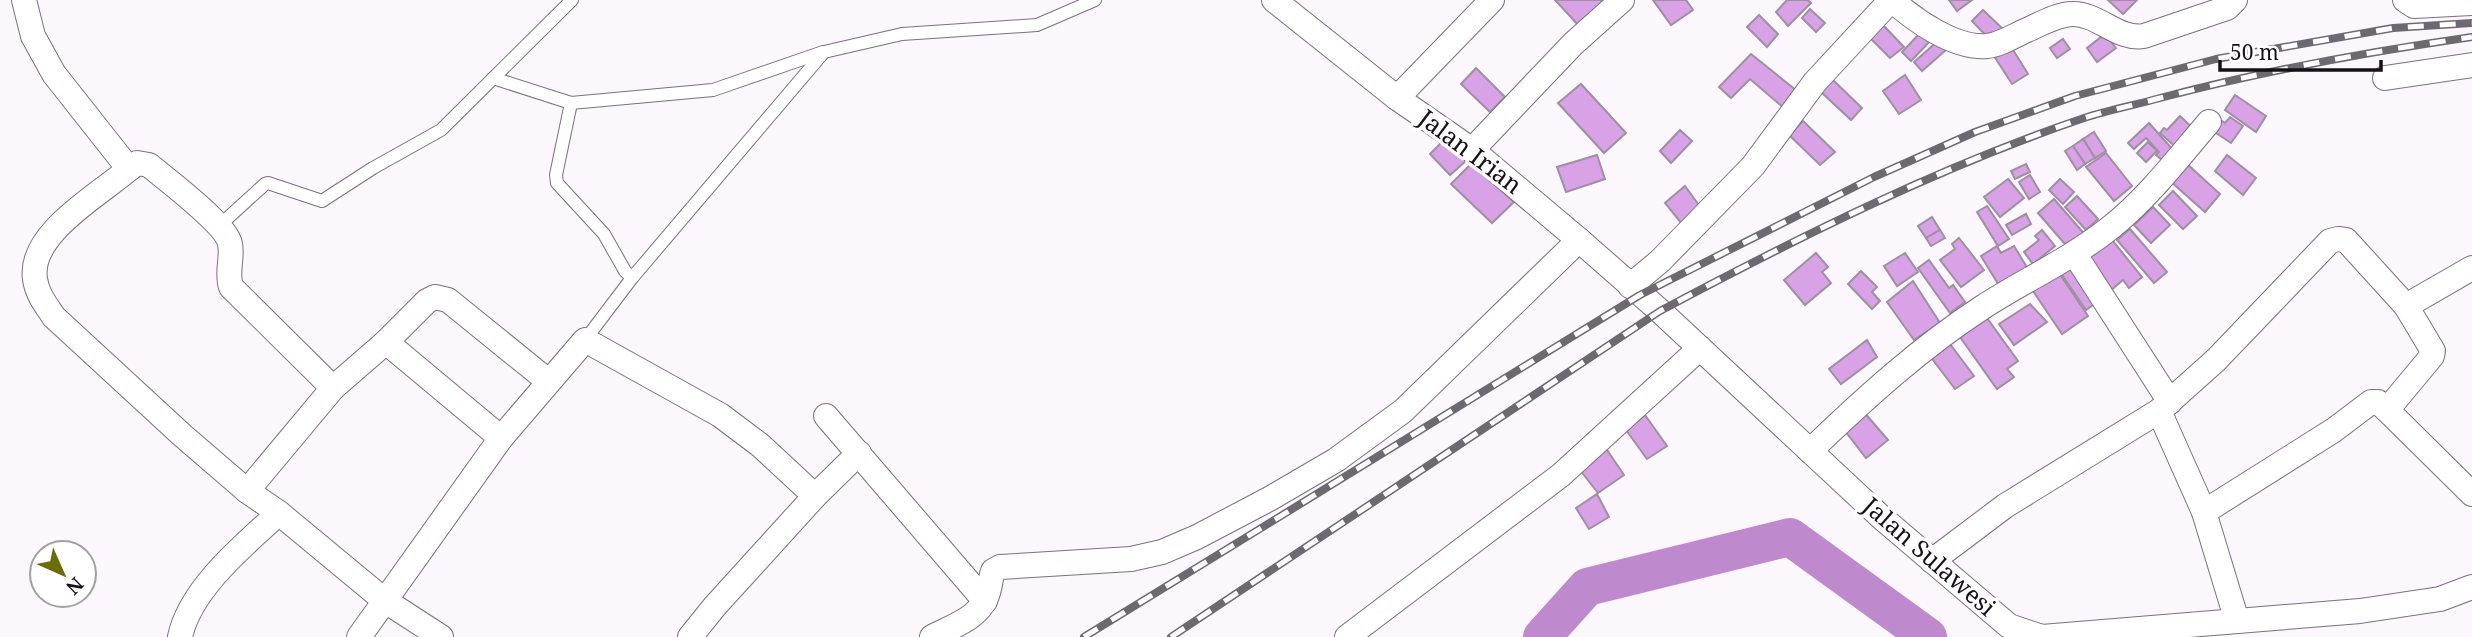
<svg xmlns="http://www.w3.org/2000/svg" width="2472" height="637" font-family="'Noto Serif',serif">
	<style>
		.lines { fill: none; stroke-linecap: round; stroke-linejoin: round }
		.river { stroke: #bf89cd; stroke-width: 38 }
		.building { fill: #d9a2e7; stroke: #9d90a1; stroke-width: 2 }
		.service-casing { stroke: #7c6f80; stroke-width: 14 }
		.minor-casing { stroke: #7c6f80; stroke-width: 26 }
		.service { stroke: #fff; stroke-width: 12 }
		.minor { stroke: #fff; stroke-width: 24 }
		.rail-casing { stroke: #6e6970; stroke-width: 8 }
		.rail { stroke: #fff; stroke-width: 5; stroke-dasharray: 16; stroke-linecap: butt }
		.labels { text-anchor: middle; stroke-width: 7; stroke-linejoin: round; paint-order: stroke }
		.street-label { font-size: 24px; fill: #161118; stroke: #fff }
	</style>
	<rect width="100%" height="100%" fill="#fcf6fd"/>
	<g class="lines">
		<!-- river -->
		<path class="river" d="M1542,637L1587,587L1790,537L1928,637"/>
	</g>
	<!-- building -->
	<g class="building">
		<path d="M1555,0H1610L1581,28Z"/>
		<path d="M1653,0H1686L1693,10L1671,25Z"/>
		<path d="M1787,0H1808L1811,3L1788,26L1776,12Z"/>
		<path d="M1949,0H1972L1957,11Z"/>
		<path d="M2108,0H2137L2123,14Z"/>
		<path d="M1810,9L1825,23L1816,32L1802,18Z"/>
		<path d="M1983,10L2004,30L1992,42L1972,21Z"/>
		<path d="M1759,15L1778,34L1767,47L1747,27Z"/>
		<path d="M1882,24L1904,47L1890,58L1869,37Z"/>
		<path d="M1924,29L1933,38L1911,61L1902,52Z"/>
		<path d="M2105,34L2116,48L2097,62L2087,48Z"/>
		<path d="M2063,39L2070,49L2057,58L2050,48Z"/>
		<path d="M1938,41L1946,50L1922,71L1914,62Z"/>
		<path d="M2010,45L2028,74L2012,84L1994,56Z"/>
		<path d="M1751,54L1802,95L1785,109L1750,79L1731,98L1719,87Z"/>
		<path d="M1476,68L1505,97L1490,112L1461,84Z"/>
		<path d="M1905,75L1921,100L1899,114L1883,91Z"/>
		<path d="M1833,80L1862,108L1851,120L1821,92Z"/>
		<path d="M1581,84L1626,133L1604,153L1558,103Z"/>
		<path d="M2235,95L2266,116L2256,132L2225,110Z"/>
		<path d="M2180,116L2197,132L2180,151L2160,133L2164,128L2167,130Z"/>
		<path d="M2215,116L2225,123L2230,117L2243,126L2231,143L2207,127Z"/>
		<path d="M1803,121L1835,152L1820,165L1789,135Z"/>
		<path d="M2149,123L2174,151L2163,161L2156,155L2159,152L2146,138L2134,149L2128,143Z"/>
		<path d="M1680,130L1692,141L1671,163L1660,151Z"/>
		<path d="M2094,132L2106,151L2095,158L2083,139Z"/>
		<path d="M1445,139L1467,160L1450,175L1430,154Z"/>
		<path d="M2083,139L2095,158L2085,164L2073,146Z"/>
		<path d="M2148,142L2157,151L2146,162L2137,153Z"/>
		<path d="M2073,146L2085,164L2077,170L2065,151Z"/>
		<path d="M2106,153L2132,186L2114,201L2086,167Z"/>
		<path d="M1597,155L1605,179L1566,192L1557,167Z"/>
		<path d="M2227,155L2256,178L2243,195L2215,171Z"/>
		<path d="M1472,163L1514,202L1492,223L1451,184Z"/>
		<path d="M2186,163L2220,194L2205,212L2170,181Z"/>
		<path d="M2026,164L2030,172L2015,179L2011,171Z"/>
		<path d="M2030,175L2040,192L2029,199L2019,182Z"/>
		<path d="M2008,179L2024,198L2000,217L1984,197Z"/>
		<path d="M2060,179L2074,192L2063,204L2049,190Z"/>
		<path d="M1685,186L1701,208L1682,224L1665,203Z"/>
		<path d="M2173,191L2197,216L2183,229L2159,205Z"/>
		<path d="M2077,196L2098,219L2086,230L2065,207Z"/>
		<path d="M2054,199L2087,237L2071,251L2038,213Z"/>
		<path d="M1987,206L2009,239L1998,246L1977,212Z"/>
		<path d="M2153,207L2170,225L2151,243L2134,225Z"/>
		<path d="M2026,214L2031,224L2012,235L2006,225Z"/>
		<path d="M1932,217L1940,230L1926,238L1918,226Z"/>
		<path d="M2130,229L2167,272L2154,283L2117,240Z"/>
		<path d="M1940,230L1945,238L1931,246L1926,238Z"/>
		<path d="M2042,230L2055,246L2033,264L2024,252L2039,240L2035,236Z"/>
		<path d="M2108,235L2142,277L2129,288L2123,280L2110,291L2082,256Z"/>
		<path d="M1959,238L1984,270L1961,287L1940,260L1955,249L1952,244Z"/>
		<path d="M1997,246L2001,253L2014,246L2028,269L2000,287L1981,256Z"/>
		<path d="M1816,253L1828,267L1822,272L1831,283L1805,305L1784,280Z"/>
		<path d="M1905,253L1918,272L1897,286L1884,266Z"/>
		<path d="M1929,260L1949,288L1953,285L1965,302L1950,313L1918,268Z"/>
		<path d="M2074,263L2100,300L2086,310L2060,272Z"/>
		<path d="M2055,267L2088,316L2062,334L2029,285Z"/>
		<path d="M1861,271L1877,287L1872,292L1880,301L1872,309L1848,284Z"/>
		<path d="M1913,281L1940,323L1914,340L1887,302Z"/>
		<path d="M2030,304L2047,322L2014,345L1999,324Z"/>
		<path d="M1987,318L2018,361L2007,369L2014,377L1997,389L1960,337Z"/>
		<path d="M1867,340L1877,357L1841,384L1829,369Z"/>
		<path d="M1950,344L1974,376L1955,389L1930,356Z"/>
		<path d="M1863,411L1888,440L1866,458L1842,427Z"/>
		<path d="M1645,415L1667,446L1647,459L1626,430Z"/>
		<path d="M1603,444L1624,475L1598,493L1576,465Z"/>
		<path d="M1597,494L1609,517L1589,529L1576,508Z"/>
	</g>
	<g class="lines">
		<defs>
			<g id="service">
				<path d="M493,78L571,103L713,90L823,52"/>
				<path d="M571,103L556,175L557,183L604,234L625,271L632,278"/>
				<path d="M220,225L265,184L268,183L322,201L373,168L441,130L572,0"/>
				<path d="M585,340L632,278L824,52L902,34L1037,25L1095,0"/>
			</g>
			<g id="minor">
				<path d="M24,0L33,36L54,74L129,169C99,195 28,234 35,279C37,294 46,305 54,317L182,435L247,491L279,513L384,600L441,637"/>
				<path d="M1274,0L1397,98L1472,150L1579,240L1660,311L1881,517L2009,626L2042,637L2360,611L2440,599L2472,587"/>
				<path d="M1892,0C1914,20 1955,49 1987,46C2000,45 2015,35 2027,30C2041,24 2057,14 2073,14C2099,14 2117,40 2144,36L2227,8L2235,0"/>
				<path d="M2405,0L2414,6L2472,3"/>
				<path d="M2385,78L2472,65"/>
				<path d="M1397,98L1492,0"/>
				<path d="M1472,150L1573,44L1622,0"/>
				<path d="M129,169L137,163L149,165C166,179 227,225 230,244C233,258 226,272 231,287L333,388L247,491"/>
				<path d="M2074,253L2170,402"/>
				<path d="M1630,286L1660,261L1753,166L1815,82L1891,0"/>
				<path d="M386,342L501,438"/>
				<path d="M333,388L386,342L427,301L435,297L448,300L548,381"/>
				<path d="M2387,410L2432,356L2433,351L2406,306"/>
				<path d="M2159,411L2204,512L2237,621"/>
				<path d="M826,416L985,601"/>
				<path d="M1810,451C1864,399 1920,348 1983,307C2025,280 2071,259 2110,228C2148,198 2178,158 2209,122"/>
				<path d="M2204,512L2334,430L2371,402H2378L2387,410L2472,494"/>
				<path d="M1932,561L2005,506L2159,411L2216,360L2330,241L2338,239L2346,240L2406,306L2472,268"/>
				<path d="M180,637C190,589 244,545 279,513"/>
				<path d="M359,637L501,438L585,340L720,415L760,445L815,496"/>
				<path d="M690,637L715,606L815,496L859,453"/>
				<path d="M932,637C951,627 977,619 986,598C990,590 990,580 993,571L1000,567L1131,559L1162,552L1197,537L1271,498L1336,460L1403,411L1579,240"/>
				<path d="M1347,637L1561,475L1700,348"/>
			</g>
		</defs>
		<!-- service casing -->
		<use href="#service" class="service-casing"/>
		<!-- minor casing -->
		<use href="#minor" class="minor-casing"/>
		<!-- service -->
		<use href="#service" class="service"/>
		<!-- minor -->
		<use href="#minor" class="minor"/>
		<defs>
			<g id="rail">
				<path d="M1084,637L1640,295L1874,177L1975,132L2075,96L2216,59L2393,28L2472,23"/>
				<path d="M1171,637L1660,311C1797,238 1937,168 2084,118C2109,110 2135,105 2160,98C2263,71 2367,52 2472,37"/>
			</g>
		</defs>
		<!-- rail casing -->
		<use href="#rail" class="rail-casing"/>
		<!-- rail -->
		<use href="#rail" class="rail"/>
	</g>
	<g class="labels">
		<!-- street labels -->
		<g class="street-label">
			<text transform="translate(1470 152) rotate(37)" y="8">Jalan Irian</text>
			<text transform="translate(1929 557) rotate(41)" y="8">Jalan Sulawesi</text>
		</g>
	</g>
	<!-- north arrow -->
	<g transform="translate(63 574) rotate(135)"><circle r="33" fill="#ffffff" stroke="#a2a0a3" stroke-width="2"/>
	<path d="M0-5L12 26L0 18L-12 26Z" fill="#6d6c0b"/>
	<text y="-10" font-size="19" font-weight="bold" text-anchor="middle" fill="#161118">N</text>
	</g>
	<!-- scale -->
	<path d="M2220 60v10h161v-10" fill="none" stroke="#161118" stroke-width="3.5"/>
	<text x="2230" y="60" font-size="21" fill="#161118" stroke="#ffffff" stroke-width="5" paint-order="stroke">50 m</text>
</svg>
